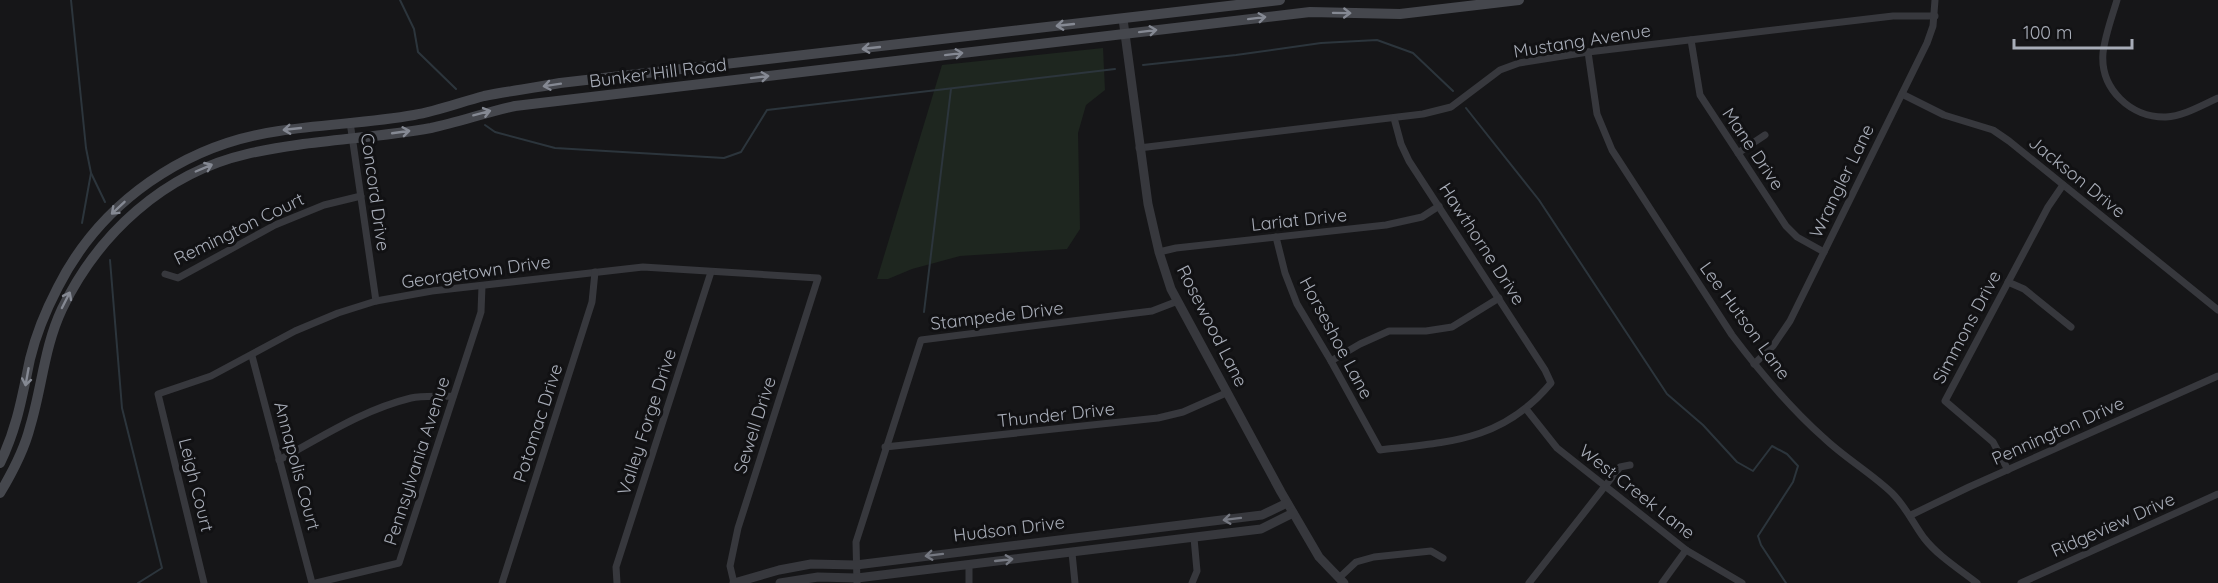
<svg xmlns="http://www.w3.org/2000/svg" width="2218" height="583" font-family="Quicksand,sans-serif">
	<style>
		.green { fill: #1e261f }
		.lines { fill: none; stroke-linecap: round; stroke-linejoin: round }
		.stream { stroke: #2c353c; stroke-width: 2 }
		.minor { stroke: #37383d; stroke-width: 7 }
		.tertiary { stroke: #37383d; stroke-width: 9 }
		.secondary { stroke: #45474d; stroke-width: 10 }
		.oneway { stroke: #858993 }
		.oneway2 { stroke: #757881 }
		.labels { text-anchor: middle; stroke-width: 6; stroke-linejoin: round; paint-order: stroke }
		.street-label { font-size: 18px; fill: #a8adb8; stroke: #111113 }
	</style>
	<rect width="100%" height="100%" fill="#161618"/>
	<!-- green -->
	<path class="green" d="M1103,48L1105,90L1086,105L1078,133L1080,229L1067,249L960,256L912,269L888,279H877L942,65Z"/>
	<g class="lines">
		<!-- stream -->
		<g class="stream">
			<path d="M71,0L86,148L91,173L105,202"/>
			<path d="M400,0L414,29L418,52L456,89"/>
			<path d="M1143,65L1236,55L1321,43L1377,40L1413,53L1453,91"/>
			<path d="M1466,108L1539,200L1667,394L1703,425L1737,462L1753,471L1772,446L1787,454L1798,466L1793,482L1758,536L1761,545L1786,583"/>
			<path d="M485,125L495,132L555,148L724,158L741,152L767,110L1115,69"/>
			<path d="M82,223L91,173"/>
			<path d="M110,260L122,408L162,568L138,583"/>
			<path d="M924,312L951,89"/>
		</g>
		<!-- minor -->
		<g class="minor">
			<path d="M2117,0C2112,17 2105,35 2103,53C2100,89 2131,118 2166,117C2184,116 2202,105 2218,98"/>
			<path d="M1691,40L1700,95L1786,226L1797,237L1824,252"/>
			<path d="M1588,52L1597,114L1612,150L1732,335C1760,372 1789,407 1824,438C1845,458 1871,473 1892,493C1906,507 1913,523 1924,538C1938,556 1959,569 1977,583"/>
			<path d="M1902,94L1944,115L1993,130L2009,141L2218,310"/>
			<path d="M350,122L376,301"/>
			<path d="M1139,148L1423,114L1451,107L1500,70L1519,63L1588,52L1893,16H1935"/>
			<path d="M1738,153L1765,135"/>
			<path d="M1276,237L1285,273L1297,304L1331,361L1380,450C1449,442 1503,441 1551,383L1545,370L1409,161L1401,144L1394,118"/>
			<path d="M1159,252L1176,248L1386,225L1422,217L1439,206"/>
			<path d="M165,274L178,278L275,225L324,205L361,196"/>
			<path d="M2008,282L2024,289L2071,327"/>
			<path d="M252,356L312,583"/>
			<path d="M1331,361L1360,344L1389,331H1426L1452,327L1499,298"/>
			<path d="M1754,364L1773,346L1790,321L1927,43L1933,26L1935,0"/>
			<path d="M1526,409L1557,448L1686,550L1742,583"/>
			<path d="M885,447L1158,418L1183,412L1226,393"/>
			<path d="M279,460C322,437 362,410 411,398C424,395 440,397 453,396"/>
			<path d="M2008,470L1993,442L1945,401L2048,207L2063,185"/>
			<path d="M1911,515L1969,487L2218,376"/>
			<path d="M1072,553L1075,583"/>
			<path d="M969,564V583"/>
			<path d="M1339,578L1356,562L1374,557L1431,551L1443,558"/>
			<path d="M204,583L158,394L211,376L295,331L338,313L376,301L432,291L643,267L818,278L738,528L730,566L734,583"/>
			<path d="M316,583L399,563L481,312L482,286"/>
			<path d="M502,583L592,302L595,272"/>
			<path d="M617,583L616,567L711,272"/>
			<path d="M857,583L856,542L921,340L1152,311L1178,301"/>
			<path d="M1192,583L1197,571L1194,538"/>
			<path d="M1529,583L1620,467L1630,465"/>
			<path d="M1662,583L1686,550"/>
			<path d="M2021,583L2218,494"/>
		</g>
		<!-- tertiary -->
		<g class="tertiary">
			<path d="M1123,19L1148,204L1159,252L1171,289L1281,492L1319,557L1344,583"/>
			<path d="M734,583L779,570L811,564L856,565L1262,515L1287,503"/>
			<path d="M780,583L818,577L857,578L1261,529L1293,513"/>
		</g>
		<!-- secondary -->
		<g class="secondary">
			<path d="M0,463C17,428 22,397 30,359C36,334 46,310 58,287C101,202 185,144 279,131C324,124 369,123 414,115C438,111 461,102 484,96C509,91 535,88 560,83L1280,0"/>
			<path d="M0,493C12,473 24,451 30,427C42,388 44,347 62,309C98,234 164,173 247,154C307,140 370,139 431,128C459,122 487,112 515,106L1310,12L1400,14L1519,0"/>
		</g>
	</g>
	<!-- one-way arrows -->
	<defs><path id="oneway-shaft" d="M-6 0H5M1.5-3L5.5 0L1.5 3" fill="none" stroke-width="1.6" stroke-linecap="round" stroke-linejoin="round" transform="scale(1.5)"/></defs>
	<g class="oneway">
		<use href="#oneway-shaft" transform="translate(1342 13) rotate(1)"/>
		<use href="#oneway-shaft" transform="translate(1257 18) rotate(-7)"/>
		<use href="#oneway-shaft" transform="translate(1065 25) rotate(174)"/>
		<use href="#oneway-shaft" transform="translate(1148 31) rotate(-7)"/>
		<use href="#oneway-shaft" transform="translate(871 48) rotate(174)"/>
		<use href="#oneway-shaft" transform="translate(954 54) rotate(-7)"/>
		<use href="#oneway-shaft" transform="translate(760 77) rotate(-7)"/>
		<use href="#oneway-shaft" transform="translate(552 85) rotate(171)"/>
		<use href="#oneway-shaft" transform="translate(482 113) rotate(-15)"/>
		<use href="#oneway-shaft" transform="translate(292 129) rotate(174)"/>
		<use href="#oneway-shaft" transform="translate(401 132) rotate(-8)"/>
		<use href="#oneway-shaft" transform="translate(204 168) rotate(-23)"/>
		<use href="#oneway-shaft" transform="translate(118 208) rotate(137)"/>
		<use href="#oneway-shaft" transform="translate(66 300) rotate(-63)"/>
		<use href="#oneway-shaft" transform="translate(27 377) rotate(100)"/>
	</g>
	<g class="oneway2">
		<use href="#oneway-shaft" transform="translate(1232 519) rotate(173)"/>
		<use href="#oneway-shaft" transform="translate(934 555) rotate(173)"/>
		<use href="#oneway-shaft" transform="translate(1004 560) rotate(-6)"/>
	</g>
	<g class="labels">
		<!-- street labels -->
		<g class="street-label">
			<text transform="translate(1582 41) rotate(-9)" y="6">Mustang Avenue</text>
			<text transform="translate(658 73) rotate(-7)" y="6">Bunker Hill Road</text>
			<text transform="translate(1753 149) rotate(56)" y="6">Mane Drive</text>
			<text transform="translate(2077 177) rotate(39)" y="6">Jackson Drive</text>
			<text transform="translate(1842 181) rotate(-64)" y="6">Wrangler Lane</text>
			<text transform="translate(375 192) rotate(82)" y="6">Concord Drive</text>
			<text transform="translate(1299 220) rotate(-6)" y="6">Lariat Drive</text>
			<text transform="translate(239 229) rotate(-26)" y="6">Remington Court</text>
			<text transform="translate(1482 244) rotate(57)" y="6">Hawthorne Drive</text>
			<text transform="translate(476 272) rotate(-8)" y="6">Georgetown Drive</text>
			<text transform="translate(997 316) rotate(-7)" y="6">Stampede Drive</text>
			<text transform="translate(1745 321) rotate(54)" y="6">Lee Hutson Lane</text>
			<text transform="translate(1212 326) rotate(63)" y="6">Rosewood Lane</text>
			<text transform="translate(1967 327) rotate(-62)" y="6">Simmons Drive</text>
			<text transform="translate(1336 338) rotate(62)" y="6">Horseshoe Lane</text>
			<text transform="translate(1056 415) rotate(-6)" y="6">Thunder Drive</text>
			<text transform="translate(647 422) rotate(-72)" y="6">Valley Forge Drive</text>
			<text transform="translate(538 423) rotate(-72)" y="6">Potomac Drive</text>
			<text transform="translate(755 425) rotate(-72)" y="6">Sewell Drive</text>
			<text transform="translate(2058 431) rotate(-24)" y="6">Pennington Drive</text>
			<text transform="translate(417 461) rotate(-72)" y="6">Pennsylvania Avenue</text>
			<text transform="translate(297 466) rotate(75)" y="6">Annapolis Court</text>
			<text transform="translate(196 485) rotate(76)" y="6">Leigh Court</text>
			<text transform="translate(1637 492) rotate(38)" y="6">West Creek Lane</text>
			<text transform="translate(2113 525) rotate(-24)" y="6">Ridgeview Drive</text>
			<text transform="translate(1009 529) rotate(-7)" y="6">Hudson Drive</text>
		</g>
	</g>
	<!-- scale -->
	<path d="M2014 39v9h118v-9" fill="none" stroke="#a8adb8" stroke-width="3"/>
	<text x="2023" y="39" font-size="18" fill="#a8adb8" stroke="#111113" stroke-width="4.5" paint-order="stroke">100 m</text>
</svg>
